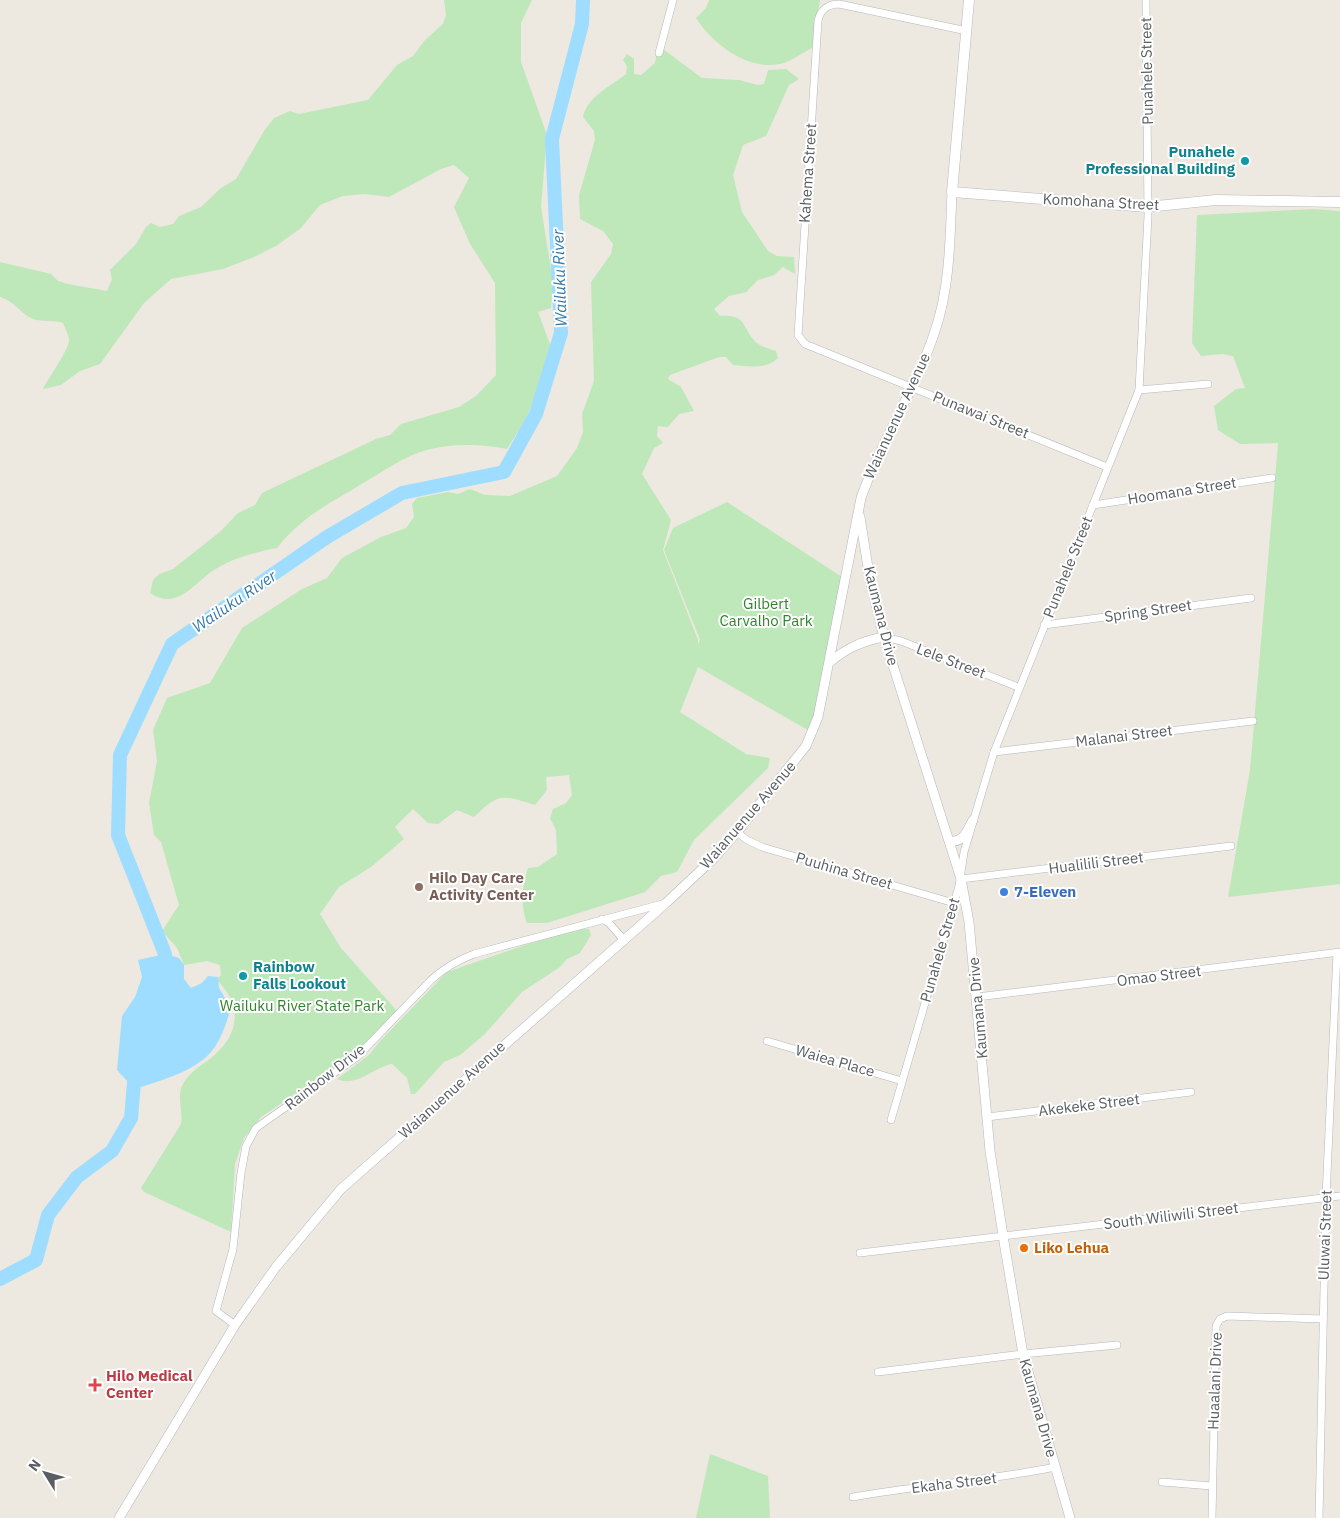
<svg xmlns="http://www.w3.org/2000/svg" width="1340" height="1518" font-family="'IBM Plex Sans',sans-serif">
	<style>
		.green { fill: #bee7ba }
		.water { fill: #9eddff }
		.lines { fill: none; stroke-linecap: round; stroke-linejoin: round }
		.river { stroke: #9eddff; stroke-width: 14 }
		.minor-casing { stroke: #b3b7bc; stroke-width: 8 }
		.tertiary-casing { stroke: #b3b7bc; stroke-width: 10 }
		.secondary-casing { stroke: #b4b9be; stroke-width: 11 }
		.minor { stroke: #fff; stroke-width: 7 }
		.tertiary { stroke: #fff; stroke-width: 9 }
		.secondary { stroke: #fff; stroke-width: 10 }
		.culture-dot { fill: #0f9aa8; stroke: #fff; stroke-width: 2 }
		.education-dot { fill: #8d6e63; stroke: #fff; stroke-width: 2 }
		.shop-dot { fill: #3f7fe0; stroke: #fff; stroke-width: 2 }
		.food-dot { fill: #e8710a; stroke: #fff; stroke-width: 2 }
		.health-dot { fill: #e0444e; stroke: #fff; stroke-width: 2 }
		.labels { text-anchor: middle; stroke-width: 4; stroke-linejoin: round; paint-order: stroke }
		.street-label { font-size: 15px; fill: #595e62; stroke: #fff }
		.culture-label { font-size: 15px; font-weight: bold; fill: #0d838f; stroke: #fff; text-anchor: end }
		.park-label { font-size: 15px; fill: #32832e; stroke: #fff }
		.education-label { font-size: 15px; font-weight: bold; fill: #785e54; stroke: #fff; text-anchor: start }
		.shop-label { font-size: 15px; font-weight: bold; fill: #366cbe; stroke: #fff; text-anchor: start }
		.food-label { font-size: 15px; font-weight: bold; fill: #c56008; stroke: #fff; text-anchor: start }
		.health-label { font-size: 15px; font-weight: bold; fill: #be3a42; stroke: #fff; text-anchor: start }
		.water-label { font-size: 16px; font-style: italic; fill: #347aad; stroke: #fff }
	</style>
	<rect width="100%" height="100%" fill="#ede9e0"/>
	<!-- green -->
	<g class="green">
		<path d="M444,0H532L521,23V62L547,135L541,207L553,282L551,308L538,312L551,347L550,357L526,419L507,449C482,444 452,443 427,450C405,456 385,470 365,482C331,503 303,515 277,548C256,552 232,558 214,570C193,584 177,611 150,593L153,580L159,574L173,569L221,531L238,513L255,505L262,493L376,439L390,435L401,424L459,407L476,396L496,375L495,283L470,244L454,207L469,178L454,165L441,169L389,197L365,194L343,196L320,205L301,228L276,246L254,257L223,269L171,279L144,303L100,364L80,371L61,385L43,389C48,378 70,349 69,339C68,334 65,328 63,323C52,319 38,323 29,317C18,310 13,301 0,297V262L51,274L58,281L68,284L107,291L112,279L110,270L136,244L146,227L151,223L160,227L173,224L179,216L201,207L221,188L236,179L264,131L274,118L290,111L299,114L368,100L397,65L413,56L425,40L443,24L446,15Z"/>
		<path d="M709,0H820L812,48C802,53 790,62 780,64C747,71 712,43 696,18L706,8Z"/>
		<path d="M663,49L702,78L739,80L758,85L764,84L768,70L786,69L799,79L789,85L766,136L743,145L733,175L742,212L768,251L777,256L794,257L795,274L783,267L774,275L758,280L746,292L729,296L714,309L720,316C749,314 741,329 757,343C762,347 770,349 776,351L778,358C766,370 748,366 733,365L726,357H719L670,375L668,379L681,387L694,411L679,414L668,427L658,426L657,436L663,443L654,448L642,474L671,520L663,550L698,640V645L700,640L664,550L673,528L727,502L845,579L813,733L698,667L680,712L746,754L770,758L768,768L694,840L677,872L661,876L645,892L547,923H527C520,905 522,887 528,868L538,867L557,854L556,830L550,818L553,809L566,803L572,795L569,775L546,777L547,790L535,805C501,795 500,792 474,817L457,810L438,824L428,823L413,809L395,827L404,839L371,867L339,887L320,914L341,948L397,1011L353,1055L261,1117L244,1138L235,1164L231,1232L144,1192L141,1188L181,1124C183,1111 177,1098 182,1086C188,1074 197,1068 207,1061C229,1045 244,1021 228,994C225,989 220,984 217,979L221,975L220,965L207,961L184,965L177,948L162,931L179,905L161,842L154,835L149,803L157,761L153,730L167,698L210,683L242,628L302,589L327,578L342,558L381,537L406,528L414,517L412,504L417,498L448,492L458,494L470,489L485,495L510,496L557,476L577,448L583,432L582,414L594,381L591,282L611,254L613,244L603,231L580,219L579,195L595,140L594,131L583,117C587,97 611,86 626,74L627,66L623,60L627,54L634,59V74L641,75L655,63L657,52Z"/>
		<path d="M1314,209L1340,211V884L1228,897L1250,770L1278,443L1240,444L1218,430L1214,406L1236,389L1245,388L1233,356L1222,354L1201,356L1192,343L1197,215Z"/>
		<path d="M582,928L589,929L591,935L580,953L567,959L560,967L522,992L485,1034L460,1055L444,1062L415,1094H411L407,1078L392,1064C374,1067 356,1088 337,1079L369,1055L381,1040L447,972L525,945Z"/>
		<path d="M710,1454L768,1476L770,1518H696Z"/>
	</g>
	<!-- water -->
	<path class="water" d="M165,954L179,958L184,965V979L191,988L202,983L208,976L218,977L219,988L231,1008C226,1023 222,1039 211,1052C196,1070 163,1080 141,1087L128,1082L117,1070L122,1016L135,997L142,977L138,960Z"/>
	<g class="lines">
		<!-- river -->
		<g class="river">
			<path d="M163,972L165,954L118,835L120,755L172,644L327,537L402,493L504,472L536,414L561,333L552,139L582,24L583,0"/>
			<path d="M0,1279L36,1260L48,1215L77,1177L112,1151L131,1118L134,1083L141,1065"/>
		</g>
		<defs>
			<g id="minor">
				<path d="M967,31L839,4C828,4 820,10 818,21L798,335L805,344L1107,467"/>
				<path d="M659,53L673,0"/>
				<path d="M1139,390L1208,384"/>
				<path d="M1093,505L1272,478"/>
				<path d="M1044,625L1251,598"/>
				<path d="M884,637L901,641L1018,687"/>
				<path d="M994,752L1253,721"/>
				<path d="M737,832L747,840L762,847L954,903"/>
				<path d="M961,879L1231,846"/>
				<path d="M602,919L609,923L623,939"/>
				<path d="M977,997L1340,952"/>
				<path d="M767,1041L902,1081"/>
				<path d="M987,1117L1191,1092"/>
				<path d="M891,1120L959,886L964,852L994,752L1139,390L1148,216L1146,0"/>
				<path d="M860,1253L1340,1196"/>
				<path d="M235,1325L216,1311L233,1249L241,1173L246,1146L256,1128L357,1057L431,980C444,968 458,960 474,954L666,903"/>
				<path d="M878,1372L1023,1354L1117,1345"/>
				<path d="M1162,1482L1212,1486"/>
				<path d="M853,1497C920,1485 988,1481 1055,1467"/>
				<path d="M1212,1518L1216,1326L1220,1319L1227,1316L1323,1319"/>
				<path d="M1319,1518L1326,1197L1337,953"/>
			</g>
			<g id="tertiary">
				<path d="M860,517L870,580L884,637L961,879L969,922L990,1151L1004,1242L1023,1354L1070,1518"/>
				<path d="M830,662C847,648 862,641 884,637"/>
				<path d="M950,841C964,843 967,830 973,820"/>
				<path d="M119,1518L235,1325L276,1267L341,1189L666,903L714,858L737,832L806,746L818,717L861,498C881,440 916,389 935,331C950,287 950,239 952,192"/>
			</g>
			<path id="secondary" d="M969,0L952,192L1147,207L1216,200L1340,202"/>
		</defs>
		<!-- minor casing -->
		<use href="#minor" class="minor-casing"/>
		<!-- tertiary casing -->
		<use href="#tertiary" class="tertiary-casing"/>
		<!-- secondary casing -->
		<use href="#secondary" class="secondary-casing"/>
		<!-- minor -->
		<use href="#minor" class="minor"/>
		<!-- tertiary -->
		<use href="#tertiary" class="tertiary"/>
		<!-- secondary -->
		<use href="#secondary" class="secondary"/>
	</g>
	<!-- markers -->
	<g class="culture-dot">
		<circle cx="1245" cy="161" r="5"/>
		<circle cx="243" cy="976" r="5"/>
	</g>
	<circle class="education-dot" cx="419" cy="887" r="5"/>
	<circle class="shop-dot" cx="1004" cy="892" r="5"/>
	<circle class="food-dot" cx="1024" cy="1248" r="5"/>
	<path class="health-dot" d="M92.5 1377.5h5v5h5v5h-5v5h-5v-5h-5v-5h5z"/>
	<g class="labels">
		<!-- street labels -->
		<g class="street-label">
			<text transform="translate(1147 71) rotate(-91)" y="5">Punahele Street</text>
			<text transform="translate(808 173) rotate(-86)" y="5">Kahema Street</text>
			<text transform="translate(1101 202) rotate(3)" y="5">Komohana Street</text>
			<text transform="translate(981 415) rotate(22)" y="5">Punawai Street</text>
			<text transform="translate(897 416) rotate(-65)" y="5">Waianuenue Avenue</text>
			<text transform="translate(1182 491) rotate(-9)" y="5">Hoomana Street</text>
			<text transform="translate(1068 567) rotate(-68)" y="5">Punahele Street</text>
			<text transform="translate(1148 611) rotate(-8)" y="5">Spring Street</text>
			<text transform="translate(881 616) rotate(76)" y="5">Kaumana Drive</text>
			<text transform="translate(951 661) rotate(21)" y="5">Lele Street</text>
			<text transform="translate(1124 736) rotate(-7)" y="5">Malanai Street</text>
			<text transform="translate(748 815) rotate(-49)" y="5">Waianuenue Avenue</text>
			<text transform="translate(1096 863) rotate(-7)" y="5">Hualilili Street</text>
			<text transform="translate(844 871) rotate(16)" y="5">Puuhina Street</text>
			<text transform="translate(940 950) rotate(-74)" y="5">Punahele Street</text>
			<text transform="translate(1159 976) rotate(-7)" y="5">Omao Street</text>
			<text transform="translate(978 1008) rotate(-95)" y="5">Kaumana Drive</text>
			<text transform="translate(835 1061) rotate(16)" y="5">Waiea Place</text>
			<text transform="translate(325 1077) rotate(-38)" y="5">Rainbow Drive</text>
			<text transform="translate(452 1090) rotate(-42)" y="5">Waianuenue Avenue</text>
			<text transform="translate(1089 1105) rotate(-7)" y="5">Akekeke Street</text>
			<text transform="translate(1171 1216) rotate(-7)" y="5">South Wiliwili Street</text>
			<text transform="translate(1325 1235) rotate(-88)" y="5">Uluwai Street</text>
			<text transform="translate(1215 1381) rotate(-88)" y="5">Huaalani Drive</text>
			<text transform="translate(1038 1408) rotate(74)" y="5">Kaumana Drive</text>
			<text transform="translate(954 1483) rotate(-7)" y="5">Ekaha Street</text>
		</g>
		<!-- culture labels -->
		<g class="culture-label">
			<text x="1235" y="157">Punahele<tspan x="1235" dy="17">Professional Building</tspan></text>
			<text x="253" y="972" text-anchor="start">Rainbow<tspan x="253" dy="17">Falls Lookout</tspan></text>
		</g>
		<!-- park labels -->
		<g class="park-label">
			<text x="766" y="609">Gilbert<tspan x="766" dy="17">Carvalho Park</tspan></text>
			<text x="302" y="1011">Wailuku River State Park</text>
		</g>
		<!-- education labels -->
		<g class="education-label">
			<text x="429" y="883">Hilo Day Care<tspan x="429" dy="17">Activity Center</tspan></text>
		</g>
		<!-- shop labels -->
		<g class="shop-label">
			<text x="1014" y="897">7-Eleven</text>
		</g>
		<!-- food labels -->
		<g class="food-label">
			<text x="1034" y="1253">Liko Lehua</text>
		</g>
		<!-- health labels -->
		<g class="health-label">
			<text x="106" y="1381">Hilo Medical<tspan x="106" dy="17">Center</tspan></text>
		</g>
		<!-- water labels -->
		<g class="water-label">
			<text transform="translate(559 278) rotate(-92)" y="6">Wailuku River</text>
			<text transform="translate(234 601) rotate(-34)" y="6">Wailuku River</text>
		</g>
	</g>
	<!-- north arrow -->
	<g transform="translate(45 1473) rotate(307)" stroke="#ffffff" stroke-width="4" paint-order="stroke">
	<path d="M0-4L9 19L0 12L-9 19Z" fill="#595e62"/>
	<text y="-8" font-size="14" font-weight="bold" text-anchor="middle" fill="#595e62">N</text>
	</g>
</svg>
